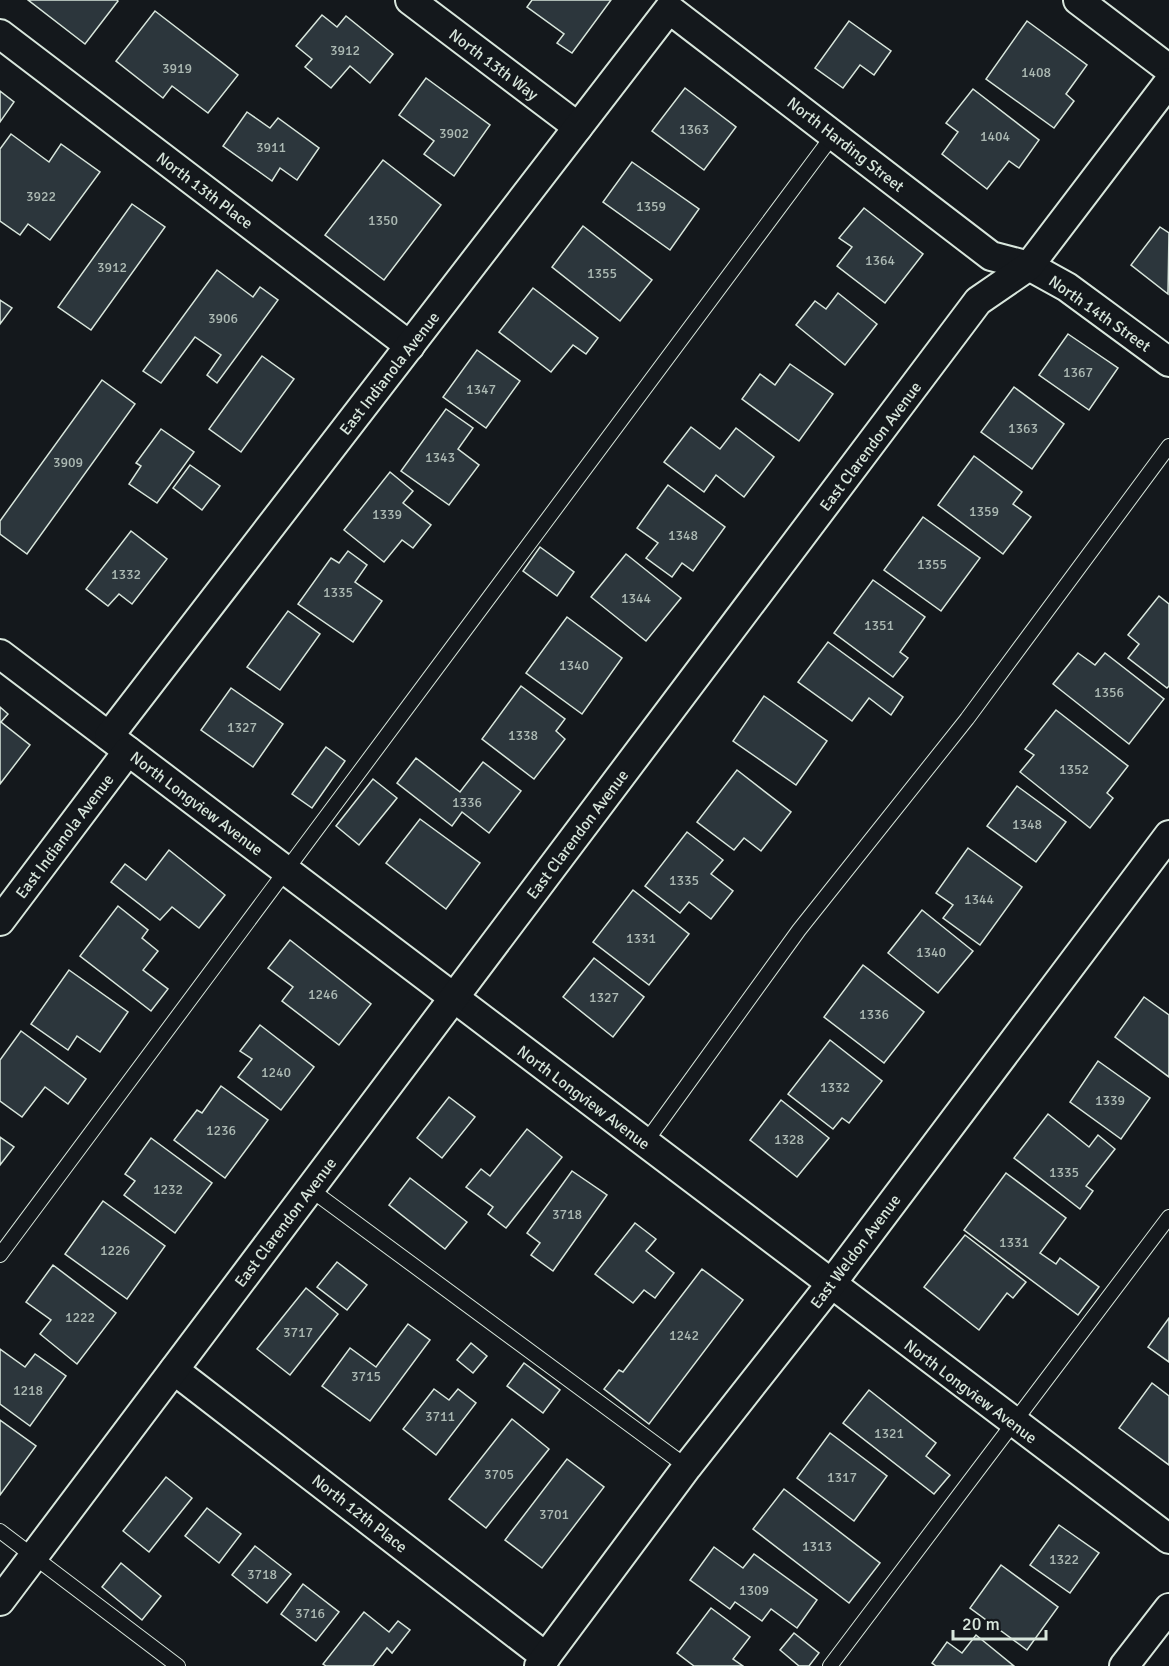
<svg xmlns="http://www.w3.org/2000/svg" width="1169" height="1666" font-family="Signika,sans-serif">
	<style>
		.building { fill: #2c363c; stroke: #d8e6dc; stroke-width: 1.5 }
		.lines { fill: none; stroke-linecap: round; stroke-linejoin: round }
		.lane-casing { stroke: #d8e6dc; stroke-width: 16 }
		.street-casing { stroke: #d8e6dc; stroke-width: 32 }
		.lane { stroke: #14181c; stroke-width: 14 }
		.street { stroke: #14181c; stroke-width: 28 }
		.labels { text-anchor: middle; stroke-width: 4.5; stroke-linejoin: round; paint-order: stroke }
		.number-label { font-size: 14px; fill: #adbab4 }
		.street-label { font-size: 16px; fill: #d8e6dc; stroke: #14181c }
	</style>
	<rect width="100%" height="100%" fill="#14181c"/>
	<!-- building -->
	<g class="building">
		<path d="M28,0H117L118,1L85,44Z"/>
		<path d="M532,0H611L572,53L557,43L564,34L527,7Z"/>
		<path d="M155,11L238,75L208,113L172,86L163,98L116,61Z"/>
		<path d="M322,15L337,27L346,16L393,54L370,83L350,66L331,88L305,67L312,59L296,46Z"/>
		<path d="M849,21L891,51L874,75L860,65L843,88L815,68Z"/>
		<path d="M1027,21L1087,65L1066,94L1074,101L1054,128L986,79Z"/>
		<path d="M426,78L490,125L454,176L424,154L434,141L399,115Z"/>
		<path d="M685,88L736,127L704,170L652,131Z"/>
		<path d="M973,89L1039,140L1019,168L1009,161L987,189L942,154L958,132L946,123Z"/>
		<path d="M0,91L14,102L0,122Z"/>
		<path d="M247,112L270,128L278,118L319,148L297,180L280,168L272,181L223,146Z"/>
		<path d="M11,134L49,162L61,144L100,172L50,240L28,224L20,235L0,221V149Z"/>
		<path d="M383,160L441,205L384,280L325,235Z"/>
		<path d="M632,162L699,209L670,250L603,202Z"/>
		<path d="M132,204L165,227L91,330L58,307Z"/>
		<path d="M864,208L923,254L885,303L837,266L852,247L839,238Z"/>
		<path d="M583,226L652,280L620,321L552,267Z"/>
		<path d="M1160,227L1169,233L1168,294L1131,265Z"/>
		<path d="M217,270L253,297L260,287L278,300L217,383L207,375L221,355L195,337L161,383L143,371Z"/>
		<path d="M533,288L598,338L586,354L573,345L551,372L499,332Z"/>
		<path d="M838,293L877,324L845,365L796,325L815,301L826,309Z"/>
		<path d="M0,300L12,308L0,324Z"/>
		<path d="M1068,334L1118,368L1089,410L1039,375Z"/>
		<path d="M477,350L520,381L486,428L443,397Z"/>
		<path d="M262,356L294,379L241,452L209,429Z"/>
		<path d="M790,364L833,394L799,441L742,399L760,374L775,385Z"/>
		<path d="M102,380L135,404L27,554L0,534V521Z"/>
		<path d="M1014,387L1064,424L1032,469L981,432Z"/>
		<path d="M446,409L473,428L458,449L479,465L449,505L401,471Z"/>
		<path d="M691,427L720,449L736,428L774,457L744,497L716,475L704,492L664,462Z"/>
		<path d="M161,429L194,452L157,503L129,484L141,466L136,463Z"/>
		<path d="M974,456L1022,492L1013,504L1031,517L1003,554L938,505Z"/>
		<path d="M190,465L220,486L202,510L173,488Z"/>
		<path d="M390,472L413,491L403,503L431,525L413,548L402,540L384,562L344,530Z"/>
		<path d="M668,485L725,527L693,571L682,563L672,577L646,558L658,543L637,528Z"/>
		<path d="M923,517L980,558L941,611L884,570Z"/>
		<path d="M131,531L167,559L132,604L119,594L108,606L86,589Z"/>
		<path d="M540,547L574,572L557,596L523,571Z"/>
		<path d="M348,551L367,565L355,582L382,601L353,642L298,604L331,558L339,563Z"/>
		<path d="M626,554L681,598L646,641L591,597Z"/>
		<path d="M873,580L925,617L900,652L908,658L893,677L834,633Z"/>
		<path d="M1159,596L1169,604V686L1167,688L1128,658L1139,644L1128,635Z"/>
		<path d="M288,611L320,634L280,690L247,667Z"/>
		<path d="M567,617L622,658L582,714L526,673Z"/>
		<path d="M828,642L903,697L891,715L869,698L852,721L798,682Z"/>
		<path d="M1078,653L1095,665L1105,653L1164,699L1129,744L1053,684Z"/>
		<path d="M521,686L565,719L556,731L565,739L534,779L482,739Z"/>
		<path d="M231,688L283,724L253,767L201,730Z"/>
		<path d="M764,696L827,741L796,785L733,741Z"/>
		<path d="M0,707L8,714L1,722L30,745L0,784Z"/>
		<path d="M1056,710L1128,766L1107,793L1113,798L1090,828L1020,772L1034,755L1025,749Z"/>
		<path d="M326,747L345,761L312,808L292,794Z"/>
		<path d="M416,758L460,792L483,762L521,791L489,833L462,812L452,826L397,783Z"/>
		<path d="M737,770L791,812L761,851L744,838L734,850L697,822Z"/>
		<path d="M373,779L397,798L359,845L336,826Z"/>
		<path d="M1017,786L1066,822L1036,862L987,826Z"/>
		<path d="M420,819L480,863L446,909L386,863Z"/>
		<path d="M687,832L723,860L711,874L733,891L711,919L689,902L680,913L645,886Z"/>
		<path d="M968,848L1022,887L980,945L943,918L953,905L936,893Z"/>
		<path d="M169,850L225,895L199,928L172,907L160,920L111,882L125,864L146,880Z"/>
		<path d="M633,890L689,934L649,985L593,942Z"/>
		<path d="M118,906L148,930L142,938L158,951L143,970L168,989L151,1011L80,956Z"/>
		<path d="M922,910L973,951L938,993L888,953Z"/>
		<path d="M290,940L371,1004L339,1045L282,1001L293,987L268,968Z"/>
		<path d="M594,958L644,997L613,1037L563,997Z"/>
		<path d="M863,965L924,1012L884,1063L824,1017Z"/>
		<path d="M69,970L128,1012L100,1052L77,1036L68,1050L31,1024Z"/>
		<path d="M1144,997L1169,1015V1077L1115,1037Z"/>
		<path d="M260,1025L314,1067L281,1110L238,1077L252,1059L240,1051Z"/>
		<path d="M21,1031L86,1079L68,1104L45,1087L22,1117L0,1101V1060Z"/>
		<path d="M830,1040L882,1081L849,1123L842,1118L833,1129L788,1094Z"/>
		<path d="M1098,1061L1150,1098L1121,1139L1070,1102Z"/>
		<path d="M221,1086L268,1120L225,1178L174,1140L197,1110L202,1113Z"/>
		<path d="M449,1097L475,1117L442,1158L417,1138Z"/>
		<path d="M781,1100L829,1138L797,1177L750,1140Z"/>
		<path d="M1048,1114L1089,1147L1098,1135L1115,1149L1086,1186L1093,1191L1080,1209L1014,1158Z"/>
		<path d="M527,1129L562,1157L506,1228L488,1214L493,1207L466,1187L481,1169L490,1176Z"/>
		<path d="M0,1137L14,1147L0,1165Z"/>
		<path d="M151,1138L212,1183L175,1233L124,1195L135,1181L125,1174Z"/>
		<path d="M572,1171L607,1195L553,1271L531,1255L540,1243L527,1233Z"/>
		<path d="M1006,1173L1066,1218L1040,1253L1056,1264L1060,1258L1099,1287L1078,1315L964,1230Z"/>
		<path d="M410,1178L467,1222L445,1249L389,1205Z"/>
		<path d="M103,1201L165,1246L127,1299L65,1254Z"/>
		<path d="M635,1223L656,1239L646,1251L674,1273L655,1298L644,1290L633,1303L595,1274Z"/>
		<path d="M965,1235L1026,1282L1013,1298L1007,1293L979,1330L924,1287Z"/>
		<path d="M337,1262L367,1285L347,1310L317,1287Z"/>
		<path d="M53,1265L116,1313L77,1364L40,1334L51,1320L26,1302Z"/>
		<path d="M702,1269L743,1300L649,1424L604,1389L619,1370L623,1372Z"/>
		<path d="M306,1288L338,1314L290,1375L257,1349Z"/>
		<path d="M1169,1318V1362L1148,1347Z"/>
		<path d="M408,1324L430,1340L370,1421L322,1386L350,1348L376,1367Z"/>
		<path d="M471,1343L487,1356L473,1373L457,1360Z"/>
		<path d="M0,1349L25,1367L35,1354L66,1376L30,1426L0,1404Z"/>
		<path d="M524,1363L560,1390L543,1413L507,1386Z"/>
		<path d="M1152,1383L1169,1396V1465L1119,1428Z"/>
		<path d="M434,1389L449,1400L458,1389L476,1403L436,1455L403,1429Z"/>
		<path d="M869,1390L936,1443L926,1456L950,1475L934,1494L843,1423Z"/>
		<path d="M512,1419L549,1449L486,1528L449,1499Z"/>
		<path d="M0,1420L36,1446L0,1495Z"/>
		<path d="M830,1433L887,1476L854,1521L797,1478Z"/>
		<path d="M567,1459L604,1487L542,1568L505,1540Z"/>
		<path d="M166,1477L192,1498L149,1552L123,1531Z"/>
		<path d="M784,1489L880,1563L849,1603L753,1529Z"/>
		<path d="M207,1508L241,1534L219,1563L185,1536Z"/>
		<path d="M1059,1525L1099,1553L1070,1593L1030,1565Z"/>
		<path d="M255,1546L291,1574L267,1603L232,1575Z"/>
		<path d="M714,1547L743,1568L754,1554L817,1600L797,1628L771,1609L762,1621L735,1602L730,1609L690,1580Z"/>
		<path d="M121,1563L161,1596L142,1620L102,1587Z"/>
		<path d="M1001,1565L1058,1607L1027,1650L970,1608Z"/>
		<path d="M303,1584L339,1612L316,1641L281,1614Z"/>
		<path d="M711,1608L750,1637L733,1659L743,1666H694L677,1653Z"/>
		<path d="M364,1612L389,1632L398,1621L410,1630L392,1653L387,1648L373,1666H326L323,1664Z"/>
		<path d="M794,1633L819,1653L809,1666H799L780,1650Z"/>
		<path d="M976,1635L1014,1666H936L932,1663L947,1642L962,1653Z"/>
	</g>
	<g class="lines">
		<defs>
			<g id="lane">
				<path d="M645,1143L799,930L967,719L1169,446"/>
				<path d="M310,1189L687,1467"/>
				<path d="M0,1255L834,134"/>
				<path d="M0,1531L178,1666"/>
				<path d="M830,1666L1169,1217"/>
			</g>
			<g id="street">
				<path d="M410,0L578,127"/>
				<path d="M1078,0L1169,69"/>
				<path d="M0,34L410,346"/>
				<path d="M0,654L1169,1539"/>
				<path d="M109,736L669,9L991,256L1029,266L1067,287L1169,362"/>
				<path d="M0,921L128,751"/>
				<path d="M174,1370L546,1657"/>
				<path d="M0,1601L978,301L1029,266L1169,82"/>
				<path d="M539,1666L687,1467L831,1284L1169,835"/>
				<path d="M1124,1666L1169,1608"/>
			</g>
		</defs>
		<!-- lane casing -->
		<use href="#lane" class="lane-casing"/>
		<!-- street casing -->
		<use href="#street" class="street-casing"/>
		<!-- lane -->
		<use href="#lane" class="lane"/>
		<!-- street -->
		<use href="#street" class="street"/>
	</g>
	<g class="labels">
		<!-- number labels -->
		<g class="number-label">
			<text x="345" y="55">3912</text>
			<text x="177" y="73">3919</text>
			<text x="1036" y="77">1408</text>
			<text x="694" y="134">1363</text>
			<text x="454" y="138">3902</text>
			<text x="995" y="141">1404</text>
			<text x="271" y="152">3911</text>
			<text x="41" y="201">3922</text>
			<text x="651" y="211">1359</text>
			<text x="383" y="225">1350</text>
			<text x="880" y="265">1364</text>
			<text x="112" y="272">3912</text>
			<text x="602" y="278">1355</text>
			<text x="223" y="323">3906</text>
			<text x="1078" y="377">1367</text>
			<text x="481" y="394">1347</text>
			<text x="1023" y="433">1363</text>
			<text x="440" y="462">1343</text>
			<text x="68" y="467">3909</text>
			<text x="984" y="516">1359</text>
			<text x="387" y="519">1339</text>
			<text x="683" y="540">1348</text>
			<text x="932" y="569">1355</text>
			<text x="126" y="579">1332</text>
			<text x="338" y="597">1335</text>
			<text x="636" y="603">1344</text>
			<text x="879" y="630">1351</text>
			<text x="574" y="670">1340</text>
			<text x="1109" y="697">1356</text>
			<text x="242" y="732">1327</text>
			<text x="523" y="740">1338</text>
			<text x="1074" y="774">1352</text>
			<text x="467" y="807">1336</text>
			<text x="1027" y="829">1348</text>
			<text x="684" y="885">1335</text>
			<text x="979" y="904">1344</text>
			<text x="641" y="943">1331</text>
			<text x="931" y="957">1340</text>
			<text x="323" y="999">1246</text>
			<text x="604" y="1002">1327</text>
			<text x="874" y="1019">1336</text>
			<text x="276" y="1077">1240</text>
			<text x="835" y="1092">1332</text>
			<text x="1110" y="1105">1339</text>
			<text x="221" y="1135">1236</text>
			<text x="789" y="1144">1328</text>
			<text x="1064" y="1177">1335</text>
			<text x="168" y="1194">1232</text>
			<text x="567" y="1219">3718</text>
			<text x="1014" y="1247">1331</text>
			<text x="115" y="1255">1226</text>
			<text x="80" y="1322">1222</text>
			<text x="298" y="1337">3717</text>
			<text x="684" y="1340">1242</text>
			<text x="366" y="1381">3715</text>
			<text x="28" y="1395">1218</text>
			<text x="440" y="1421">3711</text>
			<text x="889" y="1438">1321</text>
			<text x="499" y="1479">3705</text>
			<text x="842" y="1482">1317</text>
			<text x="554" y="1519">3701</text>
			<text x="817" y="1551">1313</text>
			<text x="1064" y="1564">1322</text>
			<text x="262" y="1579">3718</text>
			<text x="754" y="1595">1309</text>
			<text x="310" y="1618">3716</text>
		</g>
		<!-- street labels -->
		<g class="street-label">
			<text transform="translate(494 64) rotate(37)" y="6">North 13th Way</text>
			<text transform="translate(846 144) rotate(38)" y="6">North Harding Street</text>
			<text transform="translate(205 190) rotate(37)" y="6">North 13th Place</text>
			<text transform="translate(1100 313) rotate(35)" y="6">North 14th Street</text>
			<text transform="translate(389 373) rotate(-52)" y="6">East Indianola Avenue</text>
			<text transform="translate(870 446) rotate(-53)" y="6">East Clarendon Avenue</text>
			<text transform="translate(197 803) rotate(37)" y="6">North Longview Avenue</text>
			<text transform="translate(577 834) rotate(-53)" y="6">East Clarendon Avenue</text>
			<text transform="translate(64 836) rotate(-53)" y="6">East Indianola Avenue</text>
			<text transform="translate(584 1097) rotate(37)" y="6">North Longview Avenue</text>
			<text transform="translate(285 1222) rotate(-53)" y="6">East Clarendon Avenue</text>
			<text transform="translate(855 1251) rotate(-53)" y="6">East Weldon Avenue</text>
			<text transform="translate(971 1391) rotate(37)" y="6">North Longview Avenue</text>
			<text transform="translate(360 1513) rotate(38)" y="6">North 12th Place</text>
		</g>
	</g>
	<!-- scale -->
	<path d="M953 1630v9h93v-9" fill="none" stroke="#d8e6dc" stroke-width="3"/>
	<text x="962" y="1630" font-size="18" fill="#d8e6dc" stroke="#14181c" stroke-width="4.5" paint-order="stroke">20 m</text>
</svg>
